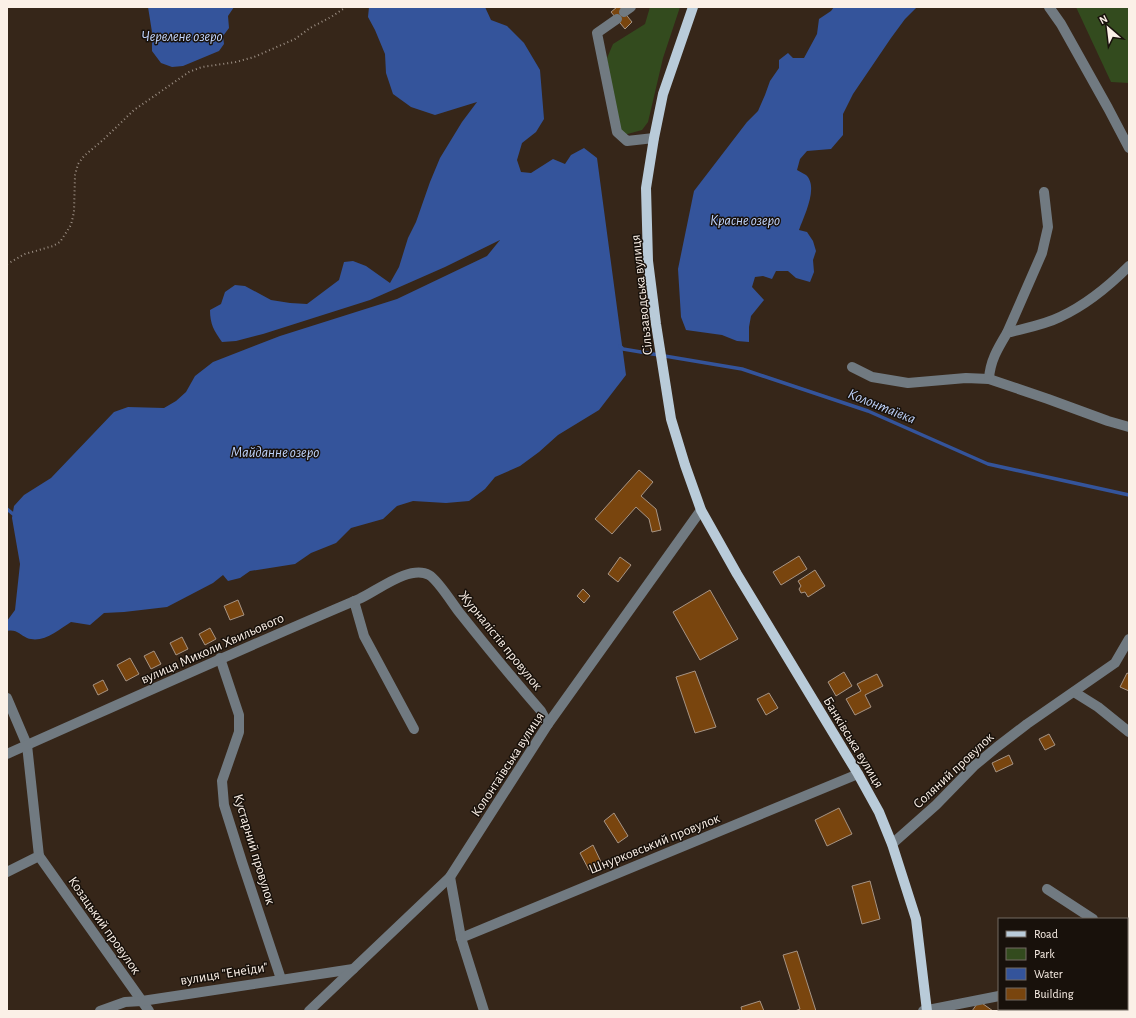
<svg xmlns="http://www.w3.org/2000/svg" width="1136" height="1018" font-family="'Alegreya Sans',sans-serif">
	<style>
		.green { fill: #334b1e }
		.water { fill: #34549b }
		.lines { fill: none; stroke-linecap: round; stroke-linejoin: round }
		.stream { stroke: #34549b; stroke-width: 3.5 }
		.building { fill: #79450e; stroke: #a79484 }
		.path { stroke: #9c8f84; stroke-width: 2; stroke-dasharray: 1 3; stroke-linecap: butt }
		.minor { stroke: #717a81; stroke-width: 10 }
		.major { stroke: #b9cbd9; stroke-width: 10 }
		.labels { text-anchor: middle; stroke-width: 3; stroke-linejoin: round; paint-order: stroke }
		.street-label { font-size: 14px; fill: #fbf0e7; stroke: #18110b }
		.water-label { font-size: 15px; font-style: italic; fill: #bfd3fb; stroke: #18110b }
	</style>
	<rect width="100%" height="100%" fill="#362619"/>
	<!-- green -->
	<g class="green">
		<path d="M650,7H680L663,58L648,122L642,130L624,135L619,130L607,58L613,44L645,24Z"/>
		<path d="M1076,7H1129V83L1111,82Z"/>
	</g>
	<!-- water -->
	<g class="water">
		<path d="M148,7H234L228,16L229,28L223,36L224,44L219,51L183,66L172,67L161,63L152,51V32Z"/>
		<path d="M369,7H485L491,20L507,26L524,43L540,70L544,119L536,132L522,143L517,160L521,172L531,173L553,159L565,164L571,155L584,148L597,158L626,375L599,410L558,435L539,452L520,466L495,477L485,489L469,501L446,503L413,501L397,506L383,519L351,528L336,543L311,553L295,564L250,571L240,578L228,581L223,575L213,583L167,607L124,612L104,613L90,625L71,622C58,630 43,644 27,638C20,635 17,629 7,631V621L15,610L20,564L12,518L14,506L24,495L51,478L114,412L128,407L164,408L176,401L186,392L195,376L213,362L280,336L397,299L487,256L500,240L445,267L370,300L263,334L236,341L222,342C214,331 210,324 210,310L221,304L225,292L235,285L245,286L271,300L290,303L307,304L339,280L344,262L353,261L366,266L390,283L399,267L408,238L416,222L430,182L440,158L462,122L477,102L435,115L411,107L393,94L386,73L385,54L375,30L368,17Z"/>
		<path d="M834,7H917L905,19L891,38L853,94L843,114V135L831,149L807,151L800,159L797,170C800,172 803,173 806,175C819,187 804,216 799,230L807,232L813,241L816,251L813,260L814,272L810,282L796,278L788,271H776L772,279L763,276L755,277L752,287L764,300L751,316L749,327V342L737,341L722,335L686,330L681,317L678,269L694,191L747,122L758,111L765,95L770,81L779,68V60L788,53L793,58H804L817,34L819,19L831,11Z"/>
	</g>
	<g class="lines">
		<!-- stream -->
		<g class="stream">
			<path d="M620,346L623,349L742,369L868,411L988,464L1129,495"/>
			<path d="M7,509L13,514"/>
		</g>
	</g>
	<!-- building -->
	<g class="building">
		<path d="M617,7H620L632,22L625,29L611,12Z"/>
		<path d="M639,470L653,482L641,496L656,509L661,530L652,532L649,519L636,507L612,534L595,519Z"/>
		<path d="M799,556L807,569L781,585L773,572Z"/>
		<path d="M620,557L631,565L618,582L608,574Z"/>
		<path d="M815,570L825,586L808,597L805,592L801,593L799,589L801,586L798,581Z"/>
		<path d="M583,589L590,596L584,603L577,596Z"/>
		<path d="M710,590L738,639L700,660L673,612Z"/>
		<path d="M238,600L244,615L230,620L224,606Z"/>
		<path d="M210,628L216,639L205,645L199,634Z"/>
		<path d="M182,637L188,649L176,655L170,643Z"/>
		<path d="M154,651L161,664L151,669L144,656Z"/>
		<path d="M130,658L139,674L126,681L117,665Z"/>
		<path d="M695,671L716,727L695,733L676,677Z"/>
		<path d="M844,672L852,686L836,696L828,682Z"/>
		<path d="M1127,673L1129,674V691L1120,687Z"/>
		<path d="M877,674L883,686L865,695L871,707L855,715L846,699L861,691L857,684Z"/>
		<path d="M103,680L108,690L98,695L93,685Z"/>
		<path d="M769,693L778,708L766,715L757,699Z"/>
		<path d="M1049,734L1055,745L1045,750L1039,739Z"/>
		<path d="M1009,755L1013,764L996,772L992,763Z"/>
		<path d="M839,808L852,834L827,846L815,820Z"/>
		<path d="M614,813L628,836L618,843L604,821Z"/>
		<path d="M593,845L602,864L589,870L580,853Z"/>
		<path d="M870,881L880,919L862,924L852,886Z"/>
		<path d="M797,951L816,1011H795L800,1009L783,955Z"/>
		<path d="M760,1001L764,1011H742L741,1007Z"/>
		<path d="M979,1001L993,1011H972Z"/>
	</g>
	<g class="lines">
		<!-- path -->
		<path class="path" d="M7,264L25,254L53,246L60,242L71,225L74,212L75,175L78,164L84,156L103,140L134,110L189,72L202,67L236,62L254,57L295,39L310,28L331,17L346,7"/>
		<!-- minor -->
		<g class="minor">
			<path d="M1049,7L1061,24L1108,108L1129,148"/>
			<path d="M624,12L631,7"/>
			<path d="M617,19L597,33L617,132L627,141L654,138"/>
			<path d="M1007,333L1042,253L1048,227L1044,192"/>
			<path d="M852,367L872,377L908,383L966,378L989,379L1048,399L1108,421L1129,427"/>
			<path d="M989,379C990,361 998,348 1007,333C1025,328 1044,325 1060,317C1086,305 1109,286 1129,266"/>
			<path d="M354,601L364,636L414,729"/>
			<path d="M220,658L239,715V732L222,781L224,805L242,862L281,979"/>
			<path d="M1074,692L1098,707L1129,732"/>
			<path d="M7,698L27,745L39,856L7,872"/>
			<path d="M7,754C124,702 241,649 359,599C377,591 410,564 429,575C438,580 452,603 459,612C486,646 513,679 541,711L548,724"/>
			<path d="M892,844L936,805L974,766L997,747L1027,724L1115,663L1129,639"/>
			<path d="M39,856L149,1011"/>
			<path d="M450,877L461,938L484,1011"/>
			<path d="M1047,889L1093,919"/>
			<path d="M461,938L858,774"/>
			<path d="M1127,940L1129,941"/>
			<path d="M1041,1009L1043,1011"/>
			<path d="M100,1011L125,1002L142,1001L353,969"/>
			<path d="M309,1011L450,877L548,724L701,510"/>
			<path d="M923,1011L999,996"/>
		</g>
		<!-- major -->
		<path class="major" d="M693,7L663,94L654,138L646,188L648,261L656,324L671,419L685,465L701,510L737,574L858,774L879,812L892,844L916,919L927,1011"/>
	</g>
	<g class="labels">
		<!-- street labels -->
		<g class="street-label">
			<text transform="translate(641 295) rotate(-96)" y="5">Сільзаводська вулиця</text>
			<text transform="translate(501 640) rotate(51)" y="5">Журналістів провулок</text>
			<text transform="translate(212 648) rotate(-24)" y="5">вулиця Миколи Хвильового</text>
			<text transform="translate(854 742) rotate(59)" y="5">Банківська вулиця</text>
			<text transform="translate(507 764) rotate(-57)" y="5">Колонтаївська вулиця</text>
			<text transform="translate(953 770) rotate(-43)" y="5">Соляний провулок</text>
			<text transform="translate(654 843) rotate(-22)" y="5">Шнурковський провулок</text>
			<text transform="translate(255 849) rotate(73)" y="5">Кустарний провулок</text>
			<text transform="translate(105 925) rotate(55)" y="5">Козацький провулок</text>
			<text transform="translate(224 973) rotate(-9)" y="5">вулиця "Енеїди"</text>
		</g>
		<!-- water labels -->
		<g class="water-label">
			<text x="182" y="41">Червлене озеро</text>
			<text x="745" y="225">Красне озеро</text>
			<text transform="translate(882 406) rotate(22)" y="5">Колонтаївка</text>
			<text x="275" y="457">Майданне озеро</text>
		</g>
	</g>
	<!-- border -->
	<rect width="1136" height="1018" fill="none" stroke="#fbf0e7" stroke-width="16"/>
	<!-- legend -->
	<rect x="998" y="918" width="130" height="92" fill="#18110b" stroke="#736a63"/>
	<rect x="1006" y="931" width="20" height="6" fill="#b9cbd9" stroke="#736a63"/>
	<text x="1034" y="938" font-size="12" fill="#fbf0e7">Road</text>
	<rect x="1006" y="948" width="20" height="12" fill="#334b1e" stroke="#736a63"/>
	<text x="1034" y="958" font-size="12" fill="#fbf0e7">Park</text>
	<rect x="1006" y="968" width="20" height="12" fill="#34549b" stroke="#736a63"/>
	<text x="1034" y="978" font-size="12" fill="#fbf0e7">Water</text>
	<rect x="1006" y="988" width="20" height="12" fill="#79450e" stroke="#736a63"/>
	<text x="1034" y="998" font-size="12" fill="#fbf0e7">Building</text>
	<!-- north arrow -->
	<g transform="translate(1108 28) rotate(332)" stroke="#18110b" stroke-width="3" paint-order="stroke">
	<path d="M0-3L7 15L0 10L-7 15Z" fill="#fbf0e7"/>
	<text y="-6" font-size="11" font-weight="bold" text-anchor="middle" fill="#fbf0e7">N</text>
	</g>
</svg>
